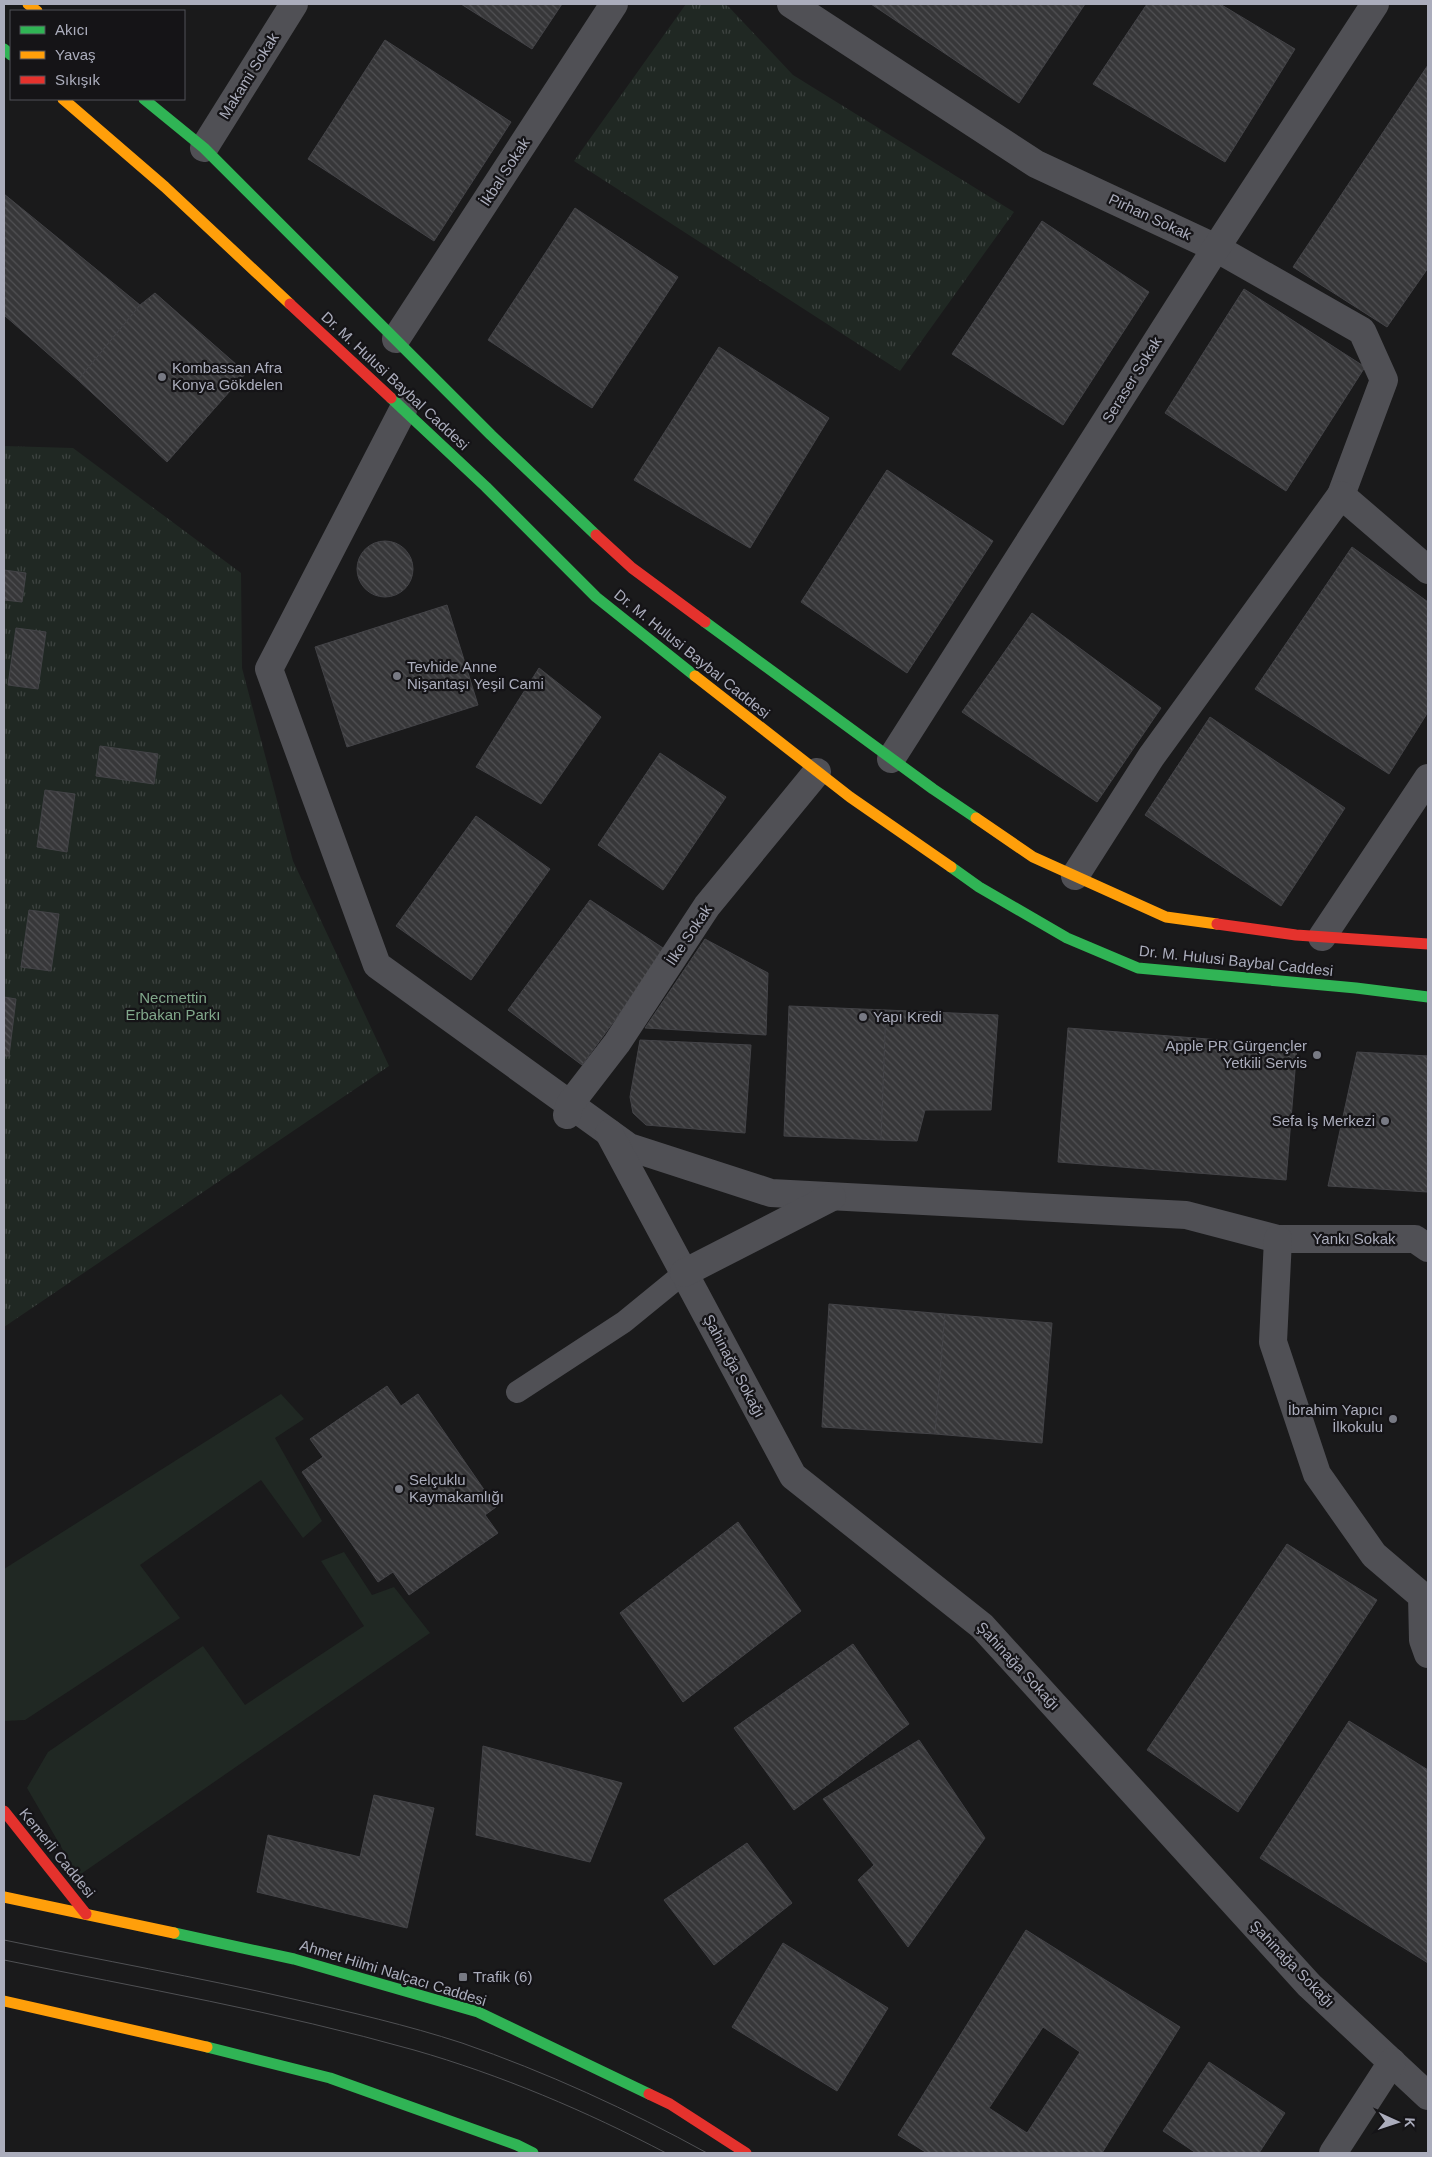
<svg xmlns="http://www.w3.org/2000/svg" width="1432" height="2157" font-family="Arial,sans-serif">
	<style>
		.grass { fill: #202823 }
		.park { fill: url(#park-tufts) }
		.building { fill: url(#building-back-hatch); stroke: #434347; fill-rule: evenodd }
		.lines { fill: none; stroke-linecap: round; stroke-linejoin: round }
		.lane { stroke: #505055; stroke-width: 22 }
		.street { stroke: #505055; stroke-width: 28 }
		.fast { stroke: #30b455; stroke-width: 11 }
		.slow { stroke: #ff9f0a; stroke-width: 11 }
		.jam { stroke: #e5322d; stroke-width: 11 }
		.tram { stroke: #4f5053; stroke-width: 1 }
		.poi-dot { fill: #787a84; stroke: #151417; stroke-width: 2 }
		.labels { text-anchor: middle; stroke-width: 4.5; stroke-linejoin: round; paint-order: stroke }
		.street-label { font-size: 15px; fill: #abadbc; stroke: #151417 }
		.poi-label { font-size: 15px; fill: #abadbc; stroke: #151417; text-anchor: start }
		.park-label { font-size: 15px; fill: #81a88b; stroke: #151417 }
	</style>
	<defs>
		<pattern id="park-tufts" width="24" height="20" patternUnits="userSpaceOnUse" patternTransform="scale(1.25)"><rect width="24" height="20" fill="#202823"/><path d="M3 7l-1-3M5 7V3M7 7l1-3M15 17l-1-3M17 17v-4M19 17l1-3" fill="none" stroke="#3e4441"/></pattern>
		<pattern id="building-back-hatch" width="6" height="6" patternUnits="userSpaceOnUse" patternTransform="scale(1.25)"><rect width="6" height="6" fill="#373739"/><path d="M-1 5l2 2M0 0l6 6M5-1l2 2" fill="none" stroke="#515154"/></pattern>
	</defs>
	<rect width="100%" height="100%" fill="#1a1a1b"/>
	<!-- grass -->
	<g class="grass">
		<path d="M281,1394L304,1419L275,1438L322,1521L303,1538L261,1480L140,1565L180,1618L25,1720L4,1721V1569Z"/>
		<path d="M344,1552L372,1595L394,1587L430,1633L78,1876L27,1788L48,1752L203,1646L245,1705L364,1626L321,1561Z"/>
	</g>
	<!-- park -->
	<g class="park">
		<path d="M686,4H722L728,6L793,75L1014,212L900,371L574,161Z"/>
		<path d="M4,446L73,448L241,573L242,668L293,861L389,1066L4,1327Z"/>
	</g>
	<!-- building -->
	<g class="building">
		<path d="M461,4H562L532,49Z"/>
		<path d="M871,4H1085L1019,103Z"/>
		<path d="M1147,4H1220L1295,49L1225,162L1093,84Z"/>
		<path d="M385,40L511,122L434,241L308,159Z"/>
		<path d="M1428,65V268L1387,327L1293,267Z"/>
		<path d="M4,194L140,305L78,380L4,315Z"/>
		<path d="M575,208L678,277L592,408L488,340Z"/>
		<path d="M1042,221L1149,292L1063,425L952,354Z"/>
		<path d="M1244,289L1365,367L1286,491L1165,413Z"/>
		<path d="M155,293L246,373L167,462L78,380L140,305Z"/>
		<path d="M719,347L829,418L750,548L634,480Z"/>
		<path d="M887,470L993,541L907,673L801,602Z"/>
		<circle cx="385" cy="569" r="28"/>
		<path d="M1352,547L1428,602V712L1389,774L1255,689Z"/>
		<path d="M4,570L26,573L22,602L4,600Z"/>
		<path d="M447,605L478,705L347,747L315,647Z"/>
		<path d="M1032,613L1161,708L1097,802L962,712Z"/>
		<path d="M16,628L46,632L38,689L8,685Z"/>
		<path d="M539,668L601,717L541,804L476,767Z"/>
		<path d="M1210,717L1345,808L1281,906L1145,815Z"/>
		<path d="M100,746L158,754L154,784L96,776Z"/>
		<path d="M660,753L726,797L663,890L598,845Z"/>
		<path d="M45,790L75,794L67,852L37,847Z"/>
		<path d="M476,816L550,869L471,980L396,926Z"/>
		<path d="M590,900L666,950L582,1065L508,1010Z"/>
		<path d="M29,910L59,914L51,971L21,967Z"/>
		<path d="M705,939L768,973L766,1035L645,1028Z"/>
		<path d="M4,997L16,999L9,1056H4Z"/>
		<path d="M789,1006L886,1010L881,1140L784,1136Z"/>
		<path d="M886,1010L998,1015L991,1110H925L917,1141L881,1140Z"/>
		<path d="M1068,1028L1297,1046L1286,1180L1058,1162Z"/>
		<path d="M640,1040L751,1045L745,1133L646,1125L633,1113L630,1097Z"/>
		<path d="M1357,1052L1428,1056V1192L1328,1186Z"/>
		<path d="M829,1304L945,1314L935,1434L822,1427Z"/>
		<path d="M945,1314L1052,1323L1042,1443L935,1434Z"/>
		<path d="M387,1386L401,1406L418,1394L496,1507L485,1515L498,1533L409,1595L393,1572L378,1582L302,1472L323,1457L310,1439Z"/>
		<path d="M738,1522L801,1611L683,1702L620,1613Z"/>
		<path d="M1287,1544L1377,1600L1238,1812L1147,1750Z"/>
		<path d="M853,1644L909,1724L794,1810L734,1728Z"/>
		<path d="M1349,1721L1428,1770V1963L1260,1858Z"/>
		<path d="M919,1740L985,1838L908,1947L858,1880L874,1865L823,1799Z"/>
		<path d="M483,1746L622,1783L590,1862L476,1835Z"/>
		<path d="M374,1795L434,1808L407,1928L257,1892L268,1835L360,1857Z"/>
		<path d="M747,1843L792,1903L714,1965L664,1900Z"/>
		<path d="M1026,1930L1180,2027L1102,2153H927L898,2135ZM1043,2027L1080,2052L1027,2133L989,2108Z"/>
		<path d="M783,1943L888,2008L837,2091L732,2027Z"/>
		<path d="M1209,2062L1285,2113L1259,2153H1196L1163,2131Z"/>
	</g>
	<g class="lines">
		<!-- lane -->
		<path class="lane" d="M517,1392L624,1322L684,1273"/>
		<!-- street -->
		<g class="street">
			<path d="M791,4L1036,164L1216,248L1362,331L1384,380L1341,495"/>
			<path d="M204,148L294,4"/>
			<path d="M396,339L614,4"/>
			<path d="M403,410L269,669L377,965L629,1147L771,1193L1186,1215L1278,1239H1415L1428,1248"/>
			<path d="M891,759L1216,248L1375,4"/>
			<path d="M1075,876L1151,757L1341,495L1428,570"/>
			<path d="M1322,937L1428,778"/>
			<path d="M567,1115L570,1104L617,1043L707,906L817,772"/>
			<path d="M609,1133L793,1476L982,1626L1309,1985L1428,2096"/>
			<path d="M1278,1239L1273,1342L1317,1474L1374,1555L1422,1596L1423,1640L1428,1654"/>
			<path d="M684,1273L832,1197"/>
			<path d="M1333,2153L1392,2062"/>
		</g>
		<!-- fast -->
		<g class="fast">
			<path d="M4,49L11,55"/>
			<path d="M144,99L204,148L491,435L596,535"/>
			<path d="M391,398L486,487L596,597L695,676"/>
			<path d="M705,622L933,789L976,818"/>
			<path d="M951,867L979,887L1067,938L1138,968L1356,988L1428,997"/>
			<path d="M174,1933L294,1959L478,2012L649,2094"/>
			<path d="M207,2047L330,2078L517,2145L533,2153"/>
		</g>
		<!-- slow -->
		<g class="slow">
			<path d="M28,4L37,11"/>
			<path d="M63,99L165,187L290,304"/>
			<path d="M695,676L850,797L951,867"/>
			<path d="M976,818L1033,857L1166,917L1217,924"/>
			<path d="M4,1897L174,1933"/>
			<path d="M4,2001L207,2047"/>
		</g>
		<!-- jam -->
		<g class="jam">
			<path d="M290,304L391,398"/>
			<path d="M596,535L632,568L705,622"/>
			<path d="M1217,924L1296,935L1428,944"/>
			<path d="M4,1811L86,1914"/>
			<path d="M649,2094L670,2104L746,2153"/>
		</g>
		<!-- tram -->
		<g class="tram">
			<path d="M4,1940C100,1960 197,1977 293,1999C350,2012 407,2025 462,2043C546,2072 629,2110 707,2153"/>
			<path d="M4,1960C141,1988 279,2012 414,2050C501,2075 586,2111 666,2153"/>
		</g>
	</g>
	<!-- markers -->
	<g class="poi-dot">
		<circle cx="162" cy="377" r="5"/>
		<circle cx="397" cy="676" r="5"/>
		<circle cx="863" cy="1017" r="5"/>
		<circle cx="1317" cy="1055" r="5"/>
		<circle cx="1385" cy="1121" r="5"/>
		<circle cx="1393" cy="1419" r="5"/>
		<circle cx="399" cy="1489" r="5"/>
		<rect x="458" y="1972" width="10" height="10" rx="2.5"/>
	</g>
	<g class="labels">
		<!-- street labels -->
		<g class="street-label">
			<text transform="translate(249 76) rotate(-58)" y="5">Makami Sokak</text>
			<text transform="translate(505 172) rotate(-57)" y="5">İkbal Sokak</text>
			<text transform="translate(1150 217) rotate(25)" y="5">Pirhan Sokak</text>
			<text transform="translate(1132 380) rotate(-58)" y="5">Seraser Sokak</text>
			<text transform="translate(395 381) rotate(43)" y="5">Dr. M. Hulusi Baybal Caddesi</text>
			<text transform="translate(692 654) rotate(39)" y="5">Dr. M. Hulusi Baybal Caddesi</text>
			<text transform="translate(689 935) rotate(-56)" y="5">İlke Sokak</text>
			<text transform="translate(1236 961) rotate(6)" y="5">Dr. M. Hulusi Baybal Caddesi</text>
			<text x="1354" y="1244">Yankı Sokak</text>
			<text transform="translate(734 1366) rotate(62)" y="5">Şahinağa Sokağı</text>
			<text transform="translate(1018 1666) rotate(47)" y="5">Şahinağa Sokağı</text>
			<text transform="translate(57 1853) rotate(51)" y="5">Kemerli Caddesi</text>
			<text transform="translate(1292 1964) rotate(46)" y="5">Şahinağa Sokağı</text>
			<text transform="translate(393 1973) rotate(17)" y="5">Ahmet Hilmi Nalçacı Caddesi</text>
		</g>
		<!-- poi labels -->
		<g class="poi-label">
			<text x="172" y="373">Kombassan Afra<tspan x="172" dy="17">Konya Gökdelen</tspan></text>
			<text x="407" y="672">Tevhide Anne<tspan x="407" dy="17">Nişantaşı Yeşil Cami</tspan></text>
			<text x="873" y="1022">Yapı Kredi</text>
			<text x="1307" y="1051" text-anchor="end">Apple PR Gürgençler<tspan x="1307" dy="17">Yetkili Servis</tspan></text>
			<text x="1375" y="1126" text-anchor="end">Sefa İş Merkezi</text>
			<text x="1383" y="1415" text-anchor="end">İbrahim Yapıcı<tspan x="1383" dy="17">İlkokulu</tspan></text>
			<text x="409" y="1485">Selçuklu<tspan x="409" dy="17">Kaymakamlığı</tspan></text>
			<text x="473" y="1982">Trafik (6)</text>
		</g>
		<!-- park labels -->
		<g class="park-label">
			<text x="173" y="1003">Necmettin<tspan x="173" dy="17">Erbakan Parkı</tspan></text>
		</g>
	</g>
	<!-- border -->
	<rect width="1432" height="2157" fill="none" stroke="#abadbc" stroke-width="10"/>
	<!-- legend -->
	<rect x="10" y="10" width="175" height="90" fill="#151417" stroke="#515159"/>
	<rect x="20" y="26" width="25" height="8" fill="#30b455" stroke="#515159"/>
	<text x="55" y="35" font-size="15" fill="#abadbc">Akıcı</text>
	<rect x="20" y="51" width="25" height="8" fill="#ff9f0a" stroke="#515159"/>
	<text x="55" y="60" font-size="15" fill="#abadbc">Yavaş</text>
	<rect x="20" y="76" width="25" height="8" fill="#e5322d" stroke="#515159"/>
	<text x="55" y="85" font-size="15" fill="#abadbc">Sıkışık</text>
	<!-- north arrow -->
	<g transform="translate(1397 2122) rotate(93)" stroke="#151417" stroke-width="4" paint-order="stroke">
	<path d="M0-4L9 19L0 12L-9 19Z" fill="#abadbc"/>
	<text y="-8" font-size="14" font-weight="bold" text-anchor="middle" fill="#abadbc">K</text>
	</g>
</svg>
